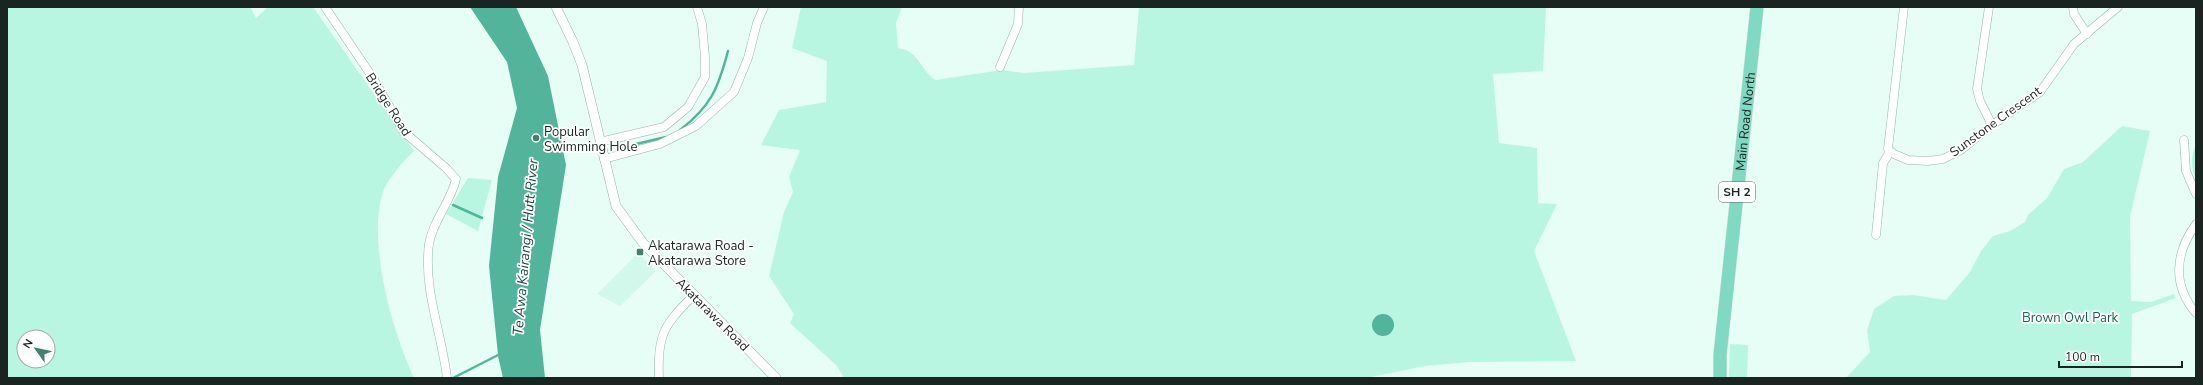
<svg xmlns="http://www.w3.org/2000/svg" width="2203" height="385" font-family="'Nunito Sans',sans-serif">
	<style>
		.built { fill: #d1f8eb }
		.green { fill: #b9f6e2; fill-rule: evenodd }
		.water { fill: #52b49a }
		.lines { fill: none; stroke-linecap: round; stroke-linejoin: round }
		.stream { stroke: #52b49a; stroke-width: 2.5 }
		.minor-casing { stroke: #97b3aa; stroke-width: 9 }
		.tertiary-casing { stroke: #97b3aa; stroke-width: 10 }
		.trunk-casing { stroke: #dfe0e0; stroke-width: 14 }
		.minor { stroke: #fff; stroke-width: 8 }
		.tertiary { stroke: #fff; stroke-width: 9 }
		.trunk { stroke: #80dac2; stroke-width: 13 }
		.poi-dot { fill: #41816f; stroke: #fff; stroke-width: 1.5 }
		.labels { text-anchor: middle; stroke-width: 3.5; stroke-linejoin: round; paint-order: stroke }
		.shield { fill: #fff; stroke: #5f6664; stroke-width: 1 }
		.shield-label { font-size: 12px; font-weight: bold; fill: #1a2521 }
		.street-label { font-size: 13px; fill: #1a2521; stroke: #fff }
		.poi-label { font-size: 13px; fill: #1a2521; stroke: #fff; text-anchor: start }
		.park-label { font-size: 13px; fill: #196553; stroke: #fff }
		.water-label { font-size: 14px; font-style: italic; fill: #1c473c; stroke: #fff }
	</style>
	<rect width="100%" height="100%" fill="#e6fef6"/>
	<!-- built -->
	<path class="built" d="M638,253L656,271L620,306L597,294Z"/>
	<!-- green -->
	<g class="green">
		<path d="M7,7H250L256,18L268,7H313L414,151C405,159 387,180 383,192C367,242 392,331 414,378H7ZM24,337H48V361H24Z"/>
		<path d="M801,7H902L896,23L898,48C919,51 920,69 935,80L1002,70L1024,73L1134,65L1139,7H1546L1543,71L1493,74L1499,143L1537,148L1538,203L1557,204L1534,251L1576,361L1470,362L1425,366L1366,378H844L837,366L790,323L794,314L769,276L784,212L793,192L789,177L800,150L761,145L779,110L826,102L827,61L792,48Z"/>
		<path d="M2122,126L2150,131L2130,217L2131,301L2151,302L2174,294L2176,298L2132,314L2131,378H1846L1870,352L1867,330L1874,309L1894,296L1913,295L1946,300L1970,272L1981,251L1993,236L2010,231L2025,222L2028,215L2047,198L2064,169L2083,162Z"/>
		<path d="M2196,144V180C2190,167 2191,156 2196,144Z"/>
		<path d="M468,178L492,180L478,231L446,214Z"/>
		<path d="M1730,344L1748,345L1747,378H1729Z"/>
	</g>
	<!-- water -->
	<g class="water">
		<path d="M470,7H516L548,76L566,165L540,330L545,378H503L498,356L505,351L498,355L489,266L498,177L517,108L507,62Z"/>
		<circle cx="1383" cy="325" r="11"/>
	</g>
	<g class="lines">
		<!-- stream -->
		<g class="stream">
			<path d="M680,130C711,106 718,89 728,51"/>
			<path d="M619,148L666,137"/>
			<path d="M453,205L482,218"/>
			<path d="M453,378L508,350"/>
		</g>
		<defs>
			<g id="minor">
				<path d="M325,7L373,78L404,132L446,168L456,179C451,202 433,220 429,244C423,289 442,334 447,378"/>
				<path d="M1904,7L1888,149L1894,154L1908,160L1928,161L1943,159L1961,150L1992,125L2040,92L2074,44L2118,7"/>
				<path d="M1989,7L1977,89L1980,101L1992,125"/>
				<path d="M2073,7L2074,14L2087,34"/>
				<path d="M1000,67L1018,24L1019,7"/>
				<path d="M2184,140L2186,171L2196,194"/>
				<path d="M600,142L664,127L688,107L705,77V57L702,24L697,7"/>
				<path d="M604,159L660,144L696,126L734,92L748,58L757,23L764,7"/>
				<path d="M2196,224C2175,253 2172,285 2196,313"/>
				<path d="M1876,235L1883,163L1890,152"/>
				<path d="M659,378C657,334 664,325 694,295"/>
			</g>
			<path id="tertiary" d="M556,7L573,42L582,65L616,206L643,243L776,378"/>
			<g id="trunk">
				<path id="s1" d="M1720,378V355L1757,7"/>
			</g>
		</defs>
		<!-- minor casing -->
		<use href="#minor" class="minor-casing"/>
		<!-- tertiary casing -->
		<use href="#tertiary" class="tertiary-casing"/>
		<!-- trunk casing -->
		<use href="#trunk" class="trunk-casing"/>
		<!-- minor -->
		<use href="#minor" class="minor"/>
		<!-- tertiary -->
		<use href="#tertiary" class="tertiary"/>
		<!-- trunk -->
		<use href="#trunk" class="trunk"/>
	</g>
	<!-- markers -->
	<g class="poi-dot">
		<circle cx="536" cy="138" r="4"/>
		<rect x="636" y="248" width="8" height="8" rx="2"/>
	</g>
	<g class="labels">
		<!-- shield labels -->
		<rect class="shield" x="1719" y="182" width="36" height="20" rx="3"/>
		<g class="shield-label">
			<text x="1737" y="196">SH 2</text>
		</g>
		<!-- street labels -->
		<g class="street-label">
			<text transform="translate(389 104) rotate(57)" y="5">Bridge Road</text>
			<text dy="5" stroke="none"><textPath href="#s1" startOffset="258">Main Road North</textPath></text>
			<text transform="translate(1995 121) rotate(-36)" y="5">Sunstone Crescent</text>
			<text transform="translate(713 314) rotate(45)" y="5">Akatarawa Road</text>
		</g>
		<!-- poi labels -->
		<g class="poi-label">
			<text x="544" y="136">Popular<tspan x="544" dy="15">Swimming Hole</tspan></text>
			<text x="648" y="250">Akatarawa Road -<tspan x="648" dy="15">Akatarawa Store</tspan></text>
		</g>
		<!-- park labels -->
		<g class="park-label">
			<text x="2070" y="322">Brown Owl Park</text>
		</g>
		<!-- water labels -->
		<g class="water-label">
			<text transform="translate(525 247) rotate(-85)" y="5">Te Awa Kairangi / Hutt River</text>
		</g>
	</g>
	<!-- border -->
	<rect width="2203" height="385" fill="none" stroke="#1a2521" stroke-width="16"/>
	<!-- north arrow -->
	<g transform="translate(36 349) rotate(303)"><circle r="19" fill="#ffffff" stroke="#a3a8a6"/>
	<path d="M0-3L7 15L0 10L-7 15Z" fill="#41816f"/>
	<text y="-6" font-size="11" font-weight="bold" text-anchor="middle" fill="#1a2521">N</text>
	</g>
	<!-- scale -->
	<path d="M2059 361v6h123v-6" fill="none" stroke="#1a2521" stroke-width="2"/>
	<text x="2065" y="361" font-size="12" fill="#1a2521" stroke="#ffffff" stroke-width="3" paint-order="stroke">100 m</text>
</svg>
